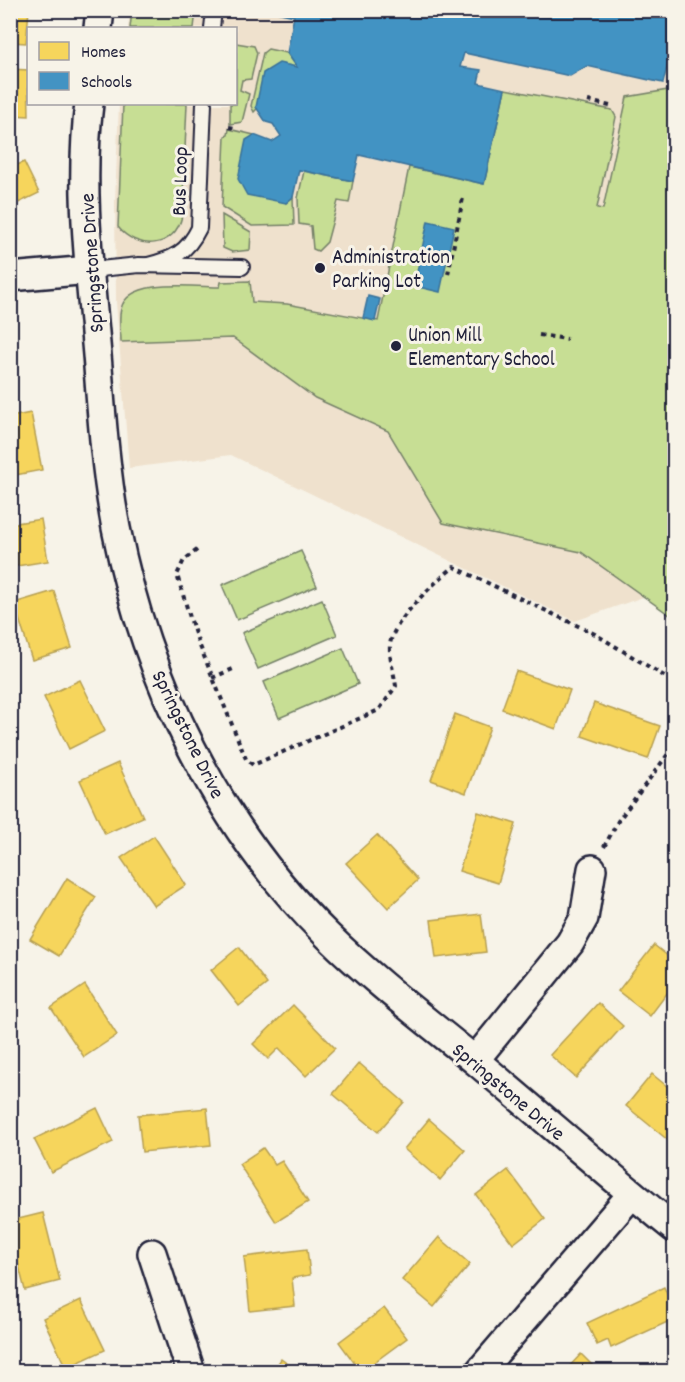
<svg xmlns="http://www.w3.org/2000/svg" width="685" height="1382" font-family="Dekko,sans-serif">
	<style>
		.built { fill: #efe1cd }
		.green { fill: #c7de94; stroke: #748068; stroke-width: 1.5 }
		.homes { fill: #f6d55c; stroke: #b69f52; stroke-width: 1.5 }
		.schools { fill: #4393c3; stroke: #39719a; stroke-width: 1.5 }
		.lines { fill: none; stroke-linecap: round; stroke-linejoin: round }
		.service-casing { stroke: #22223b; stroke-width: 18 }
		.minor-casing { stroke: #22223b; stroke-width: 32 }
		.path { stroke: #22223b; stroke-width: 4; stroke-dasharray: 4.5 4.5; stroke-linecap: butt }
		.service { stroke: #f7f3e8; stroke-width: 14 }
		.minor { stroke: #f7f3e8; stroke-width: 27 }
		.poi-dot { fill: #22223b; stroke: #f7f3e8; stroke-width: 2 }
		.labels { text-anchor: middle; stroke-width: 6; stroke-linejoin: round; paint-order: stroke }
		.street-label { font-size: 21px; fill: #22223b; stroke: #f7f3e8 }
		.poi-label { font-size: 21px; fill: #22223b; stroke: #f7f3e8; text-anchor: start }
	</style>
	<rect width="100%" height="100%" fill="#f7f3e8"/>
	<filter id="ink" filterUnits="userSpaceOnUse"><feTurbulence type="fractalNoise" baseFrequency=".0167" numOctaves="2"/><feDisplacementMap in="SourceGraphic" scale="12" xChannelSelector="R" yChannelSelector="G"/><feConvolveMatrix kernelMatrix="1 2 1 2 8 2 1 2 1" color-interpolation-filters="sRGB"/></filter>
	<g filter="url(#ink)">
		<!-- built -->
		<path class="built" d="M130,11H674V591H660L575,621L231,455L129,468L116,302L115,201L119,104H236V28H128Z"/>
		<!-- green -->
		<g class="green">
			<path d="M132,11H196L194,28H130Z"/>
			<path d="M236,43L254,46L257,53L251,79L242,80L240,90L249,94L242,122L230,124V104H236Z"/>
			<path d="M268,49L287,53L297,67L254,112L251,106L263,53Z"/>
			<path d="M505,89L612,110L616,117L597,208L603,209L627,97L674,89V618L581,552L443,523L388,431L315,398L233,338L121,342C121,332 118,319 121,309C128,277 196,287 220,287L221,282L250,281L252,302L287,304L378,321L409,167L484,184Z"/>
			<path d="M123,104H187L182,216C175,249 137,251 118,227Z"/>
			<path d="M229,129L254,135L286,203L293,197L294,225L252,226L222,207L225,136L228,135Z"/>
			<path d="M304,171L353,181L349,203L338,201L327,242L318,251L313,249L311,226L299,224L298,198Z"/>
			<path d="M222,215L251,232L250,250L232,252L223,248Z"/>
			<path d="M301,551L317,586L237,620L222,585Z"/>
			<path d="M322,599L337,635L258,669L242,633Z"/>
			<path d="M343,648L358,684L279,718L264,682Z"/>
		</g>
		<!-- homes -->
		<g class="homes">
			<path d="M10,10H29L26,43L10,42Z"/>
			<path d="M10,69L28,70L29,116L10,115Z"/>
			<path d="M24,162L39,193L10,207V168Z"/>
			<path d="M31,413L42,470L10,476V417Z"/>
			<path d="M41,519L48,561L10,567V524Z"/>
			<path d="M54,591L72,648L32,660L14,603Z"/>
			<path d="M516,671L570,690L556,729L502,709Z"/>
			<path d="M80,680L105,731L69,749L44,697Z"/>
			<path d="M594,703L660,726L648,759L582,736Z"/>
			<path d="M455,714L490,727L466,793L431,780Z"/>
			<path d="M118,763L143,817L105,834L80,780Z"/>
			<path d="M478,812L516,824L498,883L459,871Z"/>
			<path d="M377,835L418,880L388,908L346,863Z"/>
			<path d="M154,836L186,885L154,906L121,858Z"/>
			<path d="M67,878L96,897L59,956L30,939Z"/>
			<path d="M481,914L486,952L436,958L431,920Z"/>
			<path d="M654,945L674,961V984L650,1016L618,991Z"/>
			<path d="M239,947L267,984L239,1006L211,970Z"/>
			<path d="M85,985L117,1035L84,1057L51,1008Z"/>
			<path d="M598,1003L623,1026L576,1078L550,1055Z"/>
			<path d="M293,1005L335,1048L306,1076L279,1048L268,1059L253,1044Z"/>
			<path d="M359,1063L404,1102L378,1132L333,1094Z"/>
			<path d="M652,1074L674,1092V1134L669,1141L626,1106Z"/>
			<path d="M97,1108L113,1142L51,1172L34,1139Z"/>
			<path d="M207,1108L211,1145L142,1152L138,1115Z"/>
			<path d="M429,1119L465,1150L440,1180L404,1149Z"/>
			<path d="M263,1148L275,1165L282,1161L308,1202L276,1222L239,1164Z"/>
			<path d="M508,1170L545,1219L513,1244L476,1195Z"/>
			<path d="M43,1213L60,1281L25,1290L10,1232V1221Z"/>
			<path d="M439,1237L470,1264L434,1307L402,1280Z"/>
			<path d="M307,1249L310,1275L292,1278L295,1306L250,1311L244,1257Z"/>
			<path d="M664,1287L674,1310V1319L611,1348L608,1340L597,1345L587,1323Z"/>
			<path d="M81,1300L105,1350L66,1368L43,1318Z"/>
			<path d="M384,1308L407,1338L361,1372L339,1342Z"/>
			<path d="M581,1354L599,1372H564Z"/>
			<path d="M281,1359L299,1372H272Z"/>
		</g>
		<!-- schools -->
		<g class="schools">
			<path d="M267,10H674V48H672L663,83L587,66L570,76L464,53L460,67L481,70L478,83L505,89L484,184L359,155L353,181L299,170L293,197L286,203L247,195L238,179L246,140L254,135L272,142L281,136L273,124L266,122L256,107L263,73L279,63L297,67L287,53L294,16Z"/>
			<path d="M428,221L454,227L440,292L414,286Z"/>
			<path d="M368,296L380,299L375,321L363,318Z"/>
		</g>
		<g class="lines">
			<defs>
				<g id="service">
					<path d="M212,28L214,10"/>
					<path d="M148,265C173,259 187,253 199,228L204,104"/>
					<path d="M90,270L139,265L242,267"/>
				</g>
				<g id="minor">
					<path d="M98,28L100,10"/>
					<path d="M89,104C78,190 91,280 98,367C102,421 106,475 116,528C146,680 217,827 328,936C375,982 427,1021 478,1063C544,1118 608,1175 674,1228"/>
					<path d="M10,277L90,270"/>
					<path d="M475,1060L570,943L584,918L592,869"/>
					<path d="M152,1253L191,1372"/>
					<path d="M479,1372L632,1194"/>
				</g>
			</defs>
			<!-- service casing -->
			<use href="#service" class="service-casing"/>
			<!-- minor casing -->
			<use href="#minor" class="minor-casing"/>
			<!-- path -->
			<g class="path">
				<path d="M588,101L610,106"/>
				<path d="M229,127L235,128"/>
				<path d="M448,274L463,198"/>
				<path d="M539,335L567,339"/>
				<path d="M197,550L184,560L177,575L195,634L246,759L253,765L379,710L396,686C394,673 389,657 390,645C392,621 436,581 454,567L595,634L674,682"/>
				<path d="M212,678L233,669"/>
				<path d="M604,847L618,821L674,746"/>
			</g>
			<!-- service -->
			<use href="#service" class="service"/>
			<!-- minor -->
			<use href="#minor" class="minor"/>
		</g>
	</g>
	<!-- markers -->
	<g class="poi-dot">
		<circle cx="320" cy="268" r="6"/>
		<circle cx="396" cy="346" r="6"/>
	</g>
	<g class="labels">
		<!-- street labels -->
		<g class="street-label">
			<text transform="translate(179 181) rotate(-88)" y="7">Bus Loop</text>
			<text transform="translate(91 263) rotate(-94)" y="7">Springstone Drive</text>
			<text transform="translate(189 734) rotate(64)" y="7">Springstone Drive</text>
			<text transform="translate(509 1091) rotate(40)" y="7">Springstone Drive</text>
		</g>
		<!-- poi labels -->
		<g class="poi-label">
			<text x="332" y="263">Administration<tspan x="332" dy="24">Parking Lot</tspan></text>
			<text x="408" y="341">Union Mill<tspan x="408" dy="24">Elementary School</tspan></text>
		</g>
	</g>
	<!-- margin -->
	<rect width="685" height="1382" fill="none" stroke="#f7f3e8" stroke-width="36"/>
	<rect x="18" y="18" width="649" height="1346" fill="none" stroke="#22223b" stroke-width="2" filter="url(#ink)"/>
	<!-- legend -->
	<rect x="27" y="27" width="210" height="78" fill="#f7f3e8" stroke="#a29fa3" stroke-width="1.5"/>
	<rect x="39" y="42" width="30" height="18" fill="#f6d55c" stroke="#a29fa3" stroke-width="1.5"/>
	<text x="81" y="57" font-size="18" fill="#22223b">Homes</text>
	<rect x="39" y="72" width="30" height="18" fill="#4393c3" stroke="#a29fa3" stroke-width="1.5"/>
	<text x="81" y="87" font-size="18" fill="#22223b">Schools</text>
</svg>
